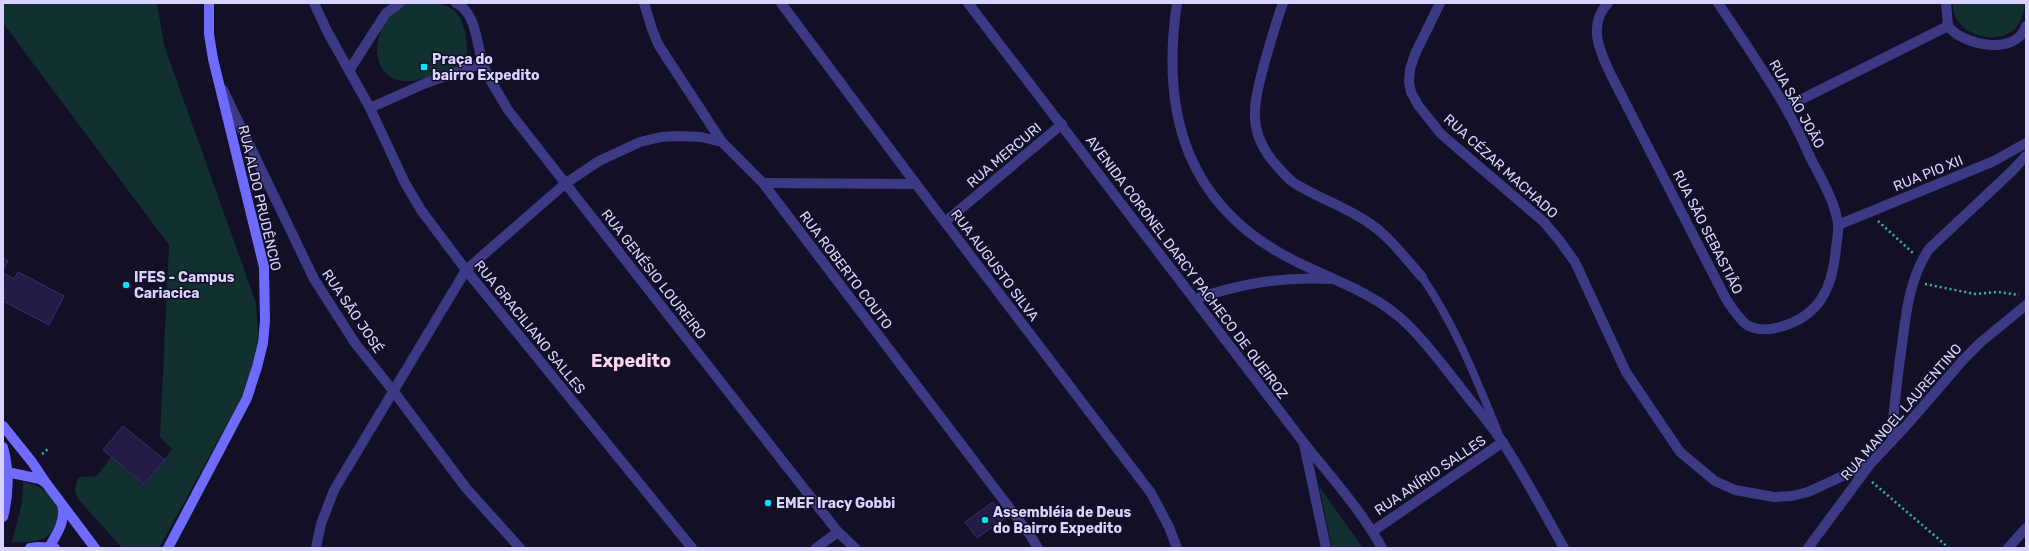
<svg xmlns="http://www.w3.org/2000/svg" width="2029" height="551" font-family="Rubik,sans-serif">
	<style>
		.green { fill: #12302f }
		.building { fill: #241b47; stroke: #3b2d73 }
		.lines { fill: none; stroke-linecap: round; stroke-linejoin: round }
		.path { stroke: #2fb8b0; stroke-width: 2.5; stroke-dasharray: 2 3; stroke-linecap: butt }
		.lane { stroke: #3d3a85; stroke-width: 8 }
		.street { stroke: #3d3a85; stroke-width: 10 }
		.secondary { stroke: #6f6bff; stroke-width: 10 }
		.poi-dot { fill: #00e5ff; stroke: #130f26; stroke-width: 1.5 }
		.labels { text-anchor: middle; stroke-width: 3; stroke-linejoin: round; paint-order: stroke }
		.poi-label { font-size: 14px; font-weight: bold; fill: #d9d4ff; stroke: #130f26; text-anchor: start }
		.street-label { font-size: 14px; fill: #d9d4ff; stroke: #130f26 }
		.district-label { font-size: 18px; font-weight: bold; fill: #ffd6f0; stroke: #130f26 }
	</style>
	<rect width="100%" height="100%" fill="#130f26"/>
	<!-- green -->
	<g class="green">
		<path d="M3,3H157L164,45L256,303L258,328L257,353L242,397L159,548H122L79,500C73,492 75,485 79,477L97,476L111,457L144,484L172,449L160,437L169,245L3,23Z"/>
		<path d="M405,3C441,3 462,0 466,40C467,48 469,57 463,63C455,70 444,72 435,75C421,80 401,86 388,75C365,55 382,15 405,3Z"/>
		<path d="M1953,3H2025C2023,30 2006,41 1981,36C1971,34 1961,27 1956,18C1954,14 1953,8 1953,3Z"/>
		<path d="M23,482C43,485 66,501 57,524C54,530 49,536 43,539C33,543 22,542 12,542L22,503Z"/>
		<path d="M1319,486L1363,548H1332Z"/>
	</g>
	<!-- building -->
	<g class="building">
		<path d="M3,258L8,261L3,270Z"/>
		<path d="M18,272L64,296L49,325L3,301L6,294L3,293V273L14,279Z"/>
		<path d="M123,426L165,460L144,484L103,450Z"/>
		<path d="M993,502L1005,518L977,538L965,522Z"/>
	</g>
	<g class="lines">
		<!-- path -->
		<g class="path">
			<path d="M1878,221L1913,253"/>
			<path d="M1925,284L1975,294L1998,292L2019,295"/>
			<path d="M42,454L49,448"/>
			<path d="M1872,482L1949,548"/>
		</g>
		<!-- lane -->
		<path class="lane" d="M1422,277C1455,325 1476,378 1498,432"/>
		<!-- street -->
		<g class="street">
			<path d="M314,3L327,31L370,108L405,183L421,210L466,270L692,548"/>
			<path d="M456,3C477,13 476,44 483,63C488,80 500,95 508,110L838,532L855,548"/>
			<path d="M644,3L652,29L658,44L667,58L722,142L763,183L1030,535L1038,548"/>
			<path d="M781,3L916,184L1151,493L1169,527L1177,548"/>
			<path d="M968,3L1304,443C1331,477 1361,510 1382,548"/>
			<path d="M1177,3C1160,116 1188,208 1295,261C1333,280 1375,293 1406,323C1425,341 1441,363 1457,383C1472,403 1489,422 1503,443C1525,476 1544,513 1564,548"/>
			<path d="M1283,3C1276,22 1271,41 1265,61C1254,103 1245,131 1277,166C1282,172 1287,178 1294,183C1318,198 1346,207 1369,223C1389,236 1406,259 1422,277"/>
			<path d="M1440,3L1415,54L1410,69L1409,82L1411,92L1418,105L1441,134L1544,222L1559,240L1575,262L1626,372L1680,452L1715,481L1735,490L1774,497L1792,496L1808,492L1871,463"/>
			<path d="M1608,3C1587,25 1600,52 1611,75L1726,299C1732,308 1738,318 1747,325C1757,331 1769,330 1780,327C1820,316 1833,287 1836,248C1837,240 1839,231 1838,223C1834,200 1822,180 1811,159C1803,141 1794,122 1784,105C1764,70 1741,37 1718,3"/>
			<path d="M1946,3L1948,26"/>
			<path d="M1948,26C1963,46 2017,56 2026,26"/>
			<path d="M350,69L386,13L400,3"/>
			<path d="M223,90L314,279L355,343L394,392L466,488L520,548"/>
			<path d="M1786,107L1948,26"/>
			<path d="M370,108L426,83L483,63"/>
			<path d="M763,183L916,184"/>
			<path d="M945,222L1062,124"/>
			<path d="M1838,225L1994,161L2026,143"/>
			<path d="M1195,299C1240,284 1282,276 1330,279"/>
			<path d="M1891,442C1894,409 1897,377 1902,345C1906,312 1910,277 1929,249L2012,171L2026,156"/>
			<path d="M1304,444L1326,548"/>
			<path d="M1373,531L1503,442"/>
			<path d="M316,548L321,524L334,490L466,270L566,183L599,161L640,142L661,137L678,136L701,137L722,142"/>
			<path d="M816,548L838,532"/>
			<path d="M1808,548L1871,463L1906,426L1963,360L1981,342L2026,305"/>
			<path d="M2008,548L2026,528"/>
		</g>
		<!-- secondary -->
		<g class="secondary">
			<path d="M3,426L32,462L46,483"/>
			<path d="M3,447C9,469 9,494 3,517"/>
			<path d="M3,468L7,472L40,479L46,483L95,548"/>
			<path d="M49,547C56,536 67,519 62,505"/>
			<path d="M30,548L38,547L55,548"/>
			<path d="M168,548L247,398L257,367L263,343L265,321L264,267L213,59L209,34V3"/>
		</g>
	</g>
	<!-- markers -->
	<g class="poi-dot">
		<rect x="420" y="63" width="8" height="8" rx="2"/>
		<circle cx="126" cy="285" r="4"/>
		<circle cx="768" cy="503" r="4"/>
		<circle cx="985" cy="520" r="4"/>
	</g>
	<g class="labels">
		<!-- poi labels -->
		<g class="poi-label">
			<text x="432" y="64">Praça do<tspan x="432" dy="16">bairro Expedito</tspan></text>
			<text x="134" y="282">IFES - Campus<tspan x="134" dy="16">Cariacica</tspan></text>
			<text x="776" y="508">EMEF Iracy Gobbi</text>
			<text x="993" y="517">Assembléia de Deus<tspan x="993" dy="16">do Bairro Expedito</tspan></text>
		</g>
		<!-- street labels -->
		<g class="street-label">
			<text transform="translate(1797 104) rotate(61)" y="5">RUA SÃO JOÃO</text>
			<text transform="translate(1004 155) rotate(-40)" y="5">RUA MERCURI</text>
			<text transform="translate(1501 166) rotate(42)" y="5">RUA CÉZAR MACHADO</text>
			<text transform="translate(1928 173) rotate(-22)" y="5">RUA PIO XII</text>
			<text transform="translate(260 198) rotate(77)" y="5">RUA ALDO PRUDÊNCIO</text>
			<text transform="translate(1708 232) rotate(63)" y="5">RUA SÃO SEBASTIÃO</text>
			<text transform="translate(995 265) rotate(53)" y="5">RUA AUGUSTO SILVA</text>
			<text transform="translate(1187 267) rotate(53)" y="5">AVENIDA CORONEL DARCY PACHECO DE QUEIROZ</text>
			<text transform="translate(846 270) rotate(53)" y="5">RUA ROBERTO COUTO</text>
			<text transform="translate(654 274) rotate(52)" y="5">RUA GENÉSIO LOUREIRO</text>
			<text transform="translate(353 311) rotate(56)" y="5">RUA SÃO JOSÉ</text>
			<text transform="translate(530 327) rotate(51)" y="5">RUA GRACILIANO SALLES</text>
			<text transform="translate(1901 412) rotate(-49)" y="5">RUA MANOEL LAURENTINO</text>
			<text transform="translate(1430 475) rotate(-34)" y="5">RUA ANÍRIO SALLES</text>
		</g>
		<!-- district labels -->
		<g class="district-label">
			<text x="631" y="367">Expedito</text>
		</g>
	</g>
	<!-- border -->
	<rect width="2029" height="551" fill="none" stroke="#d9d4ff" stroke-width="8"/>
</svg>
